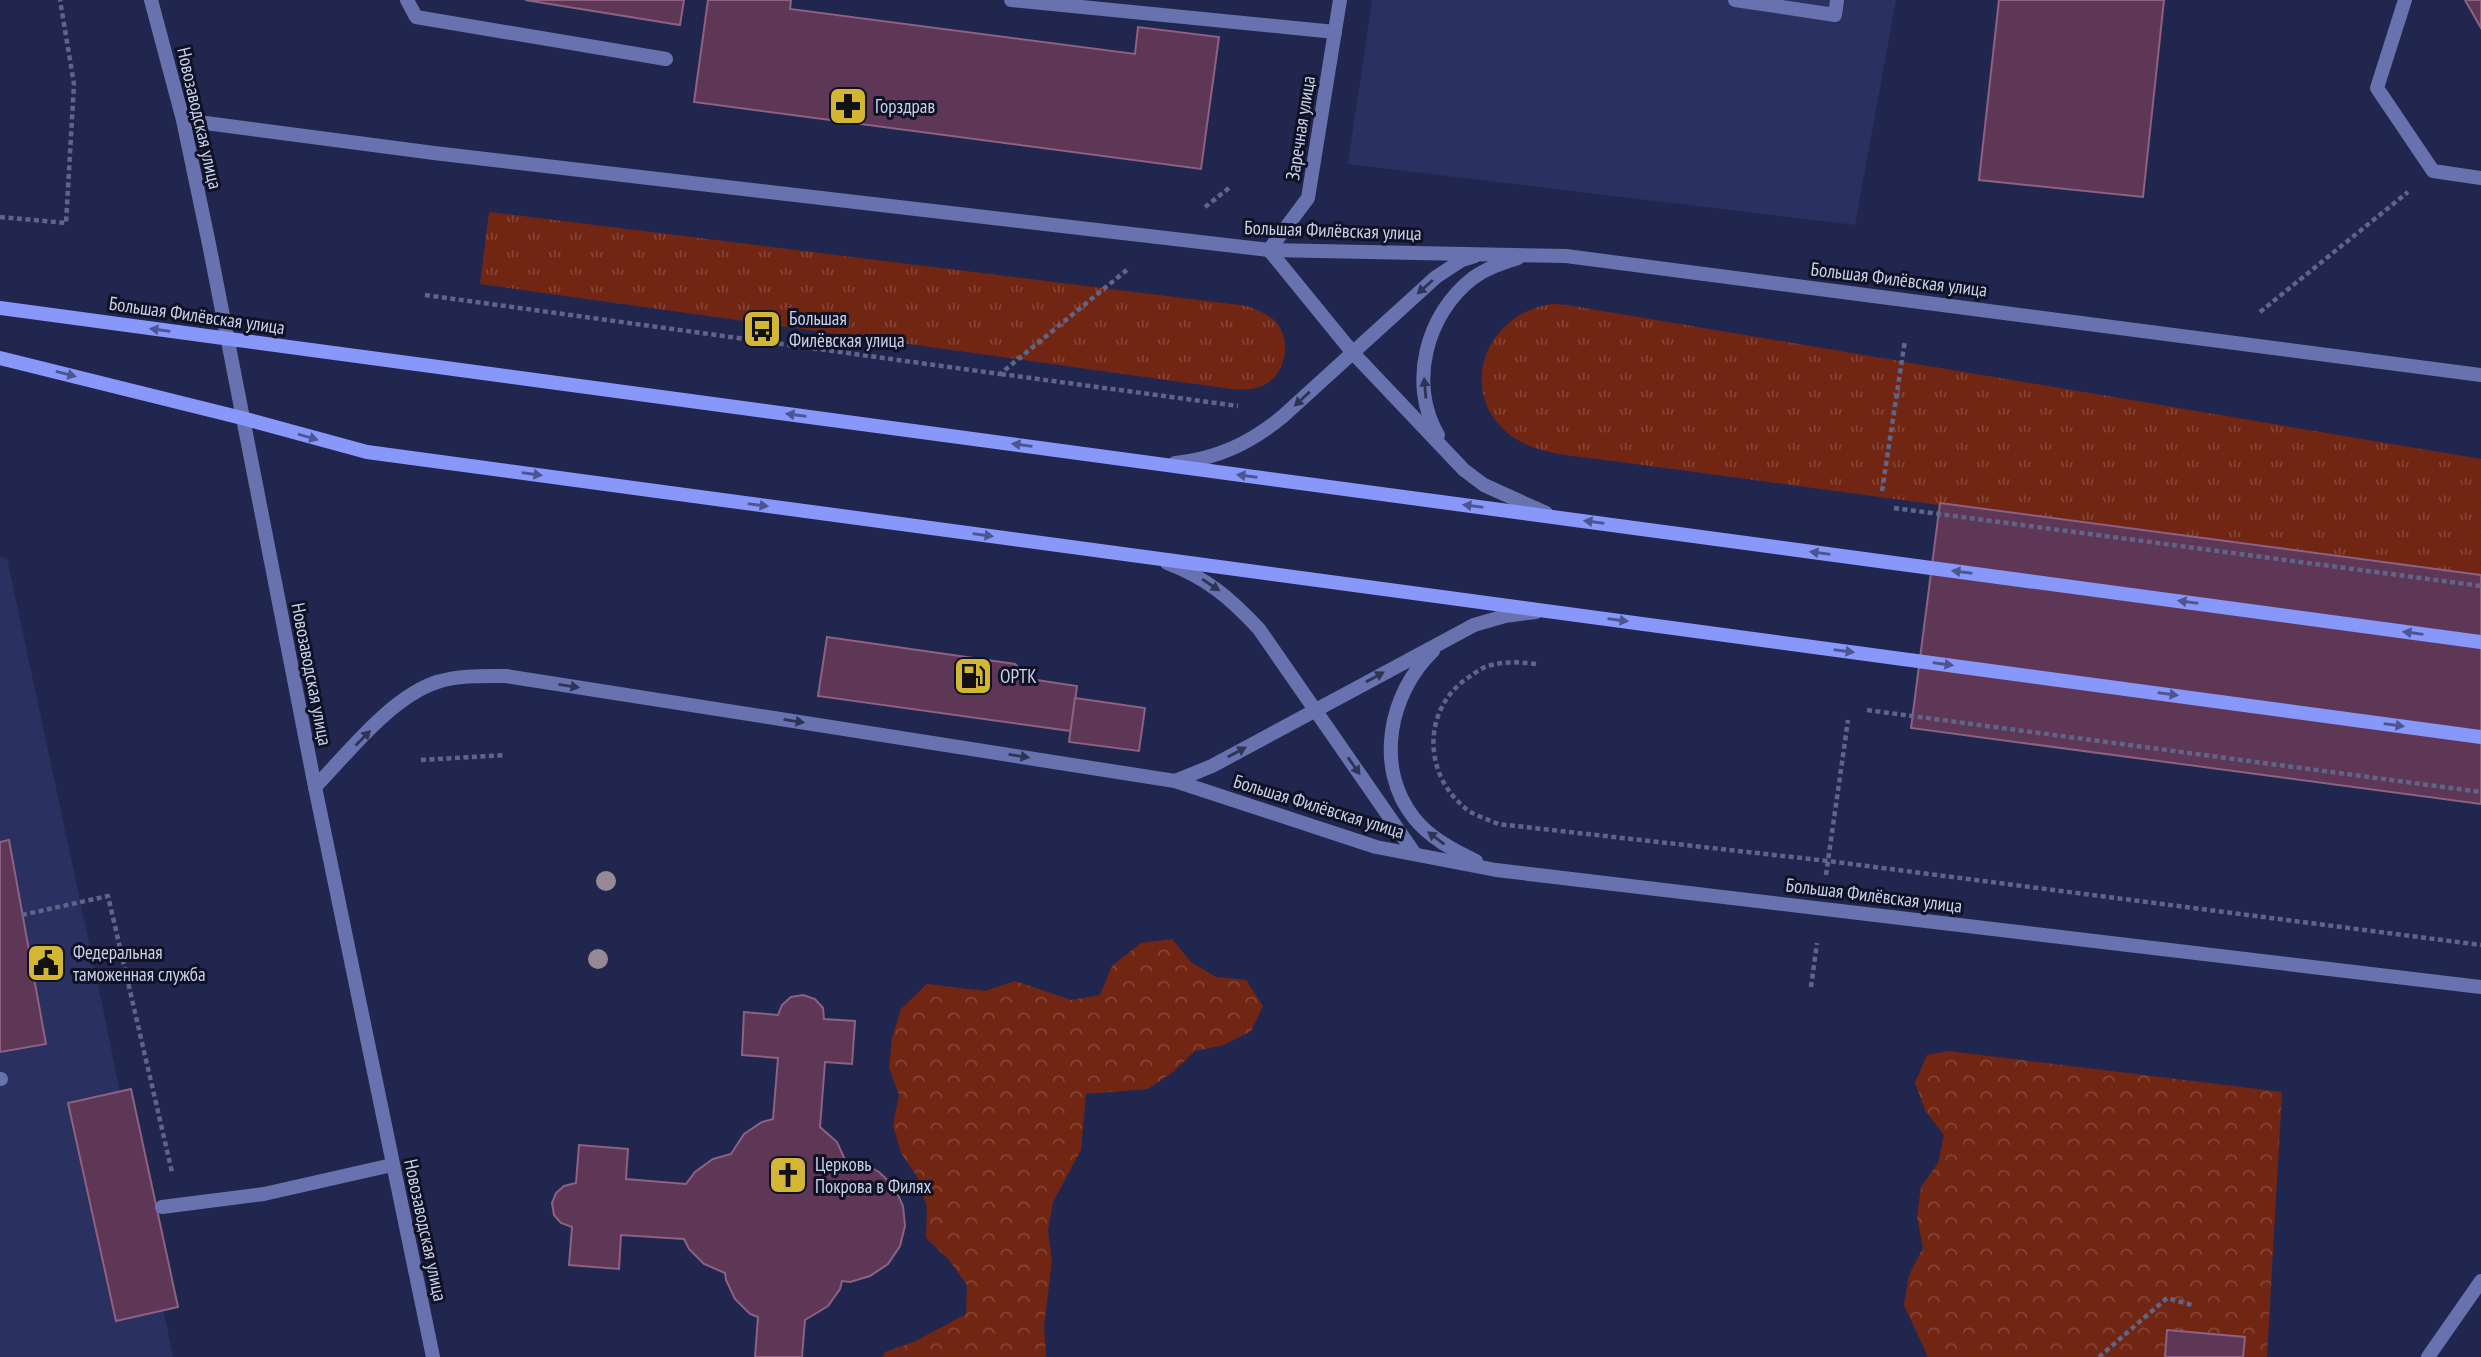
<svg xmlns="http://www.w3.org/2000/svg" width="2481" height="1357" font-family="'PT Sans Narrow',sans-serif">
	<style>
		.built { fill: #2a305f }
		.grass { fill: url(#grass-tufts) }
		.forest { fill: url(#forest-crowns) }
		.building { fill: #5f3756; stroke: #8c6182; stroke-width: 2 }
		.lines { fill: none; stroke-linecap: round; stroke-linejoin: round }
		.path { stroke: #5f6589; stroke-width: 4.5; stroke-dasharray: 5 3.5; stroke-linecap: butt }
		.service { stroke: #6772ae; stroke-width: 14 }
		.minor { stroke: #6772ae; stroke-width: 14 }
		.tertiary { stroke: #6772ae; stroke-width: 14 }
		.secondary { stroke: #8898fa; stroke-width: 14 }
		.tree { fill: #978896 }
		.oneway { fill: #2e3454 }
		.oneway2 { fill: #4c558f }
		.labels { text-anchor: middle; stroke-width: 6; stroke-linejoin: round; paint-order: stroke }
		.poi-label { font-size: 19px; fill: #cad1eb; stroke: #0f1224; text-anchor: start }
		.street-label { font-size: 19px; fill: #cad1eb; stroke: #0f1224 }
	</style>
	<defs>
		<pattern id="grass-tufts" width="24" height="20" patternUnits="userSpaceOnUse" patternTransform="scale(1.75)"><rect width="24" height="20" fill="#712613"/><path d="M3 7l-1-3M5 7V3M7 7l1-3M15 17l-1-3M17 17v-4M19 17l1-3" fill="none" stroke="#844436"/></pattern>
		<pattern id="forest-crowns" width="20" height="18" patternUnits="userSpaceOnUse" patternTransform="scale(1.75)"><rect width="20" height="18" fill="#712613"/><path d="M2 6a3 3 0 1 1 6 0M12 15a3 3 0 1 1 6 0" fill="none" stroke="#844436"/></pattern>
	</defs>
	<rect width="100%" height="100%" fill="#21264f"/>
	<!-- built -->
	<g class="built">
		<path d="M1372,0H1896L1855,225L1348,164Z"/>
		<path d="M0,557L7,558L102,1004L173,1357H0Z"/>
	</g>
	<!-- grass -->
	<g class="grass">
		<path d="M489,212L1247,306C1257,310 1268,314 1276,322C1293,342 1285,379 1259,387C1250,390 1241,390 1231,389L480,284Z"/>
		<path d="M1552,304L1567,305L2481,459V578L1605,460C1577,456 1541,455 1516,439C1454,398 1482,314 1552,304Z"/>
	</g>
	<!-- forest -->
	<g class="forest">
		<path d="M1172,939L1191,962L1216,977L1246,980L1263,1006L1251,1031L1224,1045L1195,1051L1173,1072L1148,1089L1086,1094L1081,1150L1053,1202L1048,1230L1052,1262L1044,1325L1046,1357H883L885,1352L914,1342L966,1314L967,1285L949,1260L926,1238L927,1208L918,1178L901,1153L893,1125L899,1095L889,1068L892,1038L901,1009L927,984L985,991L1015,981L1071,1000L1100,995L1112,966L1141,943Z"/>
		<path d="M1948,1051L2282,1092L2267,1357H1928L1904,1305L1909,1275L1923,1248L1917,1217L1921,1187L1938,1163L1944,1135L1926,1112L1915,1083L1927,1055Z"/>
	</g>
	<!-- building -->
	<g class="building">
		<path d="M525,0H684L680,25Z"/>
		<path d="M708,0H791L790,9L1135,54L1138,27L1219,37L1201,169L694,102Z"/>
		<path d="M1999,0H2164L2143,197L1979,180Z"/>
		<path d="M2465,0H2481V28Z"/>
		<path d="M1940,503L2481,575V804L1911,728Z"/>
		<path d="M827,637L1015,664L1030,679L1077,686L1071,731L818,696Z"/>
		<path d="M1075,698L1145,708L1139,751L1069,742Z"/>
		<path d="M9,840L46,1044L0,1052V842Z"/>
		<path d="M803,995L815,999L823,1008L824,1019L855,1021L852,1064L825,1062L820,1127L837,1142L846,1162H861L879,1172L894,1186L903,1206L905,1226L900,1246L888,1264L870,1276L850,1282L842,1281L840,1289L828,1306L805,1320L802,1357H755L758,1317L750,1314L735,1299L726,1280L725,1273L704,1264L689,1249L684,1239L621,1235L619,1269L569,1265L572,1227L561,1223L554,1215L552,1203L556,1193L564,1186L576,1183L579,1145L628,1149L626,1179L686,1184L695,1172L713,1159L731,1154L744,1134L762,1122L773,1119L778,1058L742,1055L744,1012L778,1015L782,1005L791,997Z"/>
		<path d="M131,1089L178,1307L116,1321L68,1103Z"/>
		<path d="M2167,1330L2245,1337L2243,1357H2165Z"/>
	</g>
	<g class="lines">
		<!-- path -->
		<g class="path">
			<path d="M1205,207L1229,188"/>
			<path d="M0,217L66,223L74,84L60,0"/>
			<path d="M425,295L1000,374L1128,269"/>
			<path d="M2260,312L2408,192"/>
			<path d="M1001,374L1238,406"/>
			<path d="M1882,491L1905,340"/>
			<path d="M1894,508L2481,586"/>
			<path d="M1536,664C1520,662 1504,661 1488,666C1481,668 1475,673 1469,677C1423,707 1422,772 1464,807C1472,815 1488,819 1498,824L1828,861L2481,945"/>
			<path d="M1867,710L2481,792"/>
			<path d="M421,760L505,755"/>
			<path d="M1826,875L1848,720"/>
			<path d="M22,915L108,896L172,1172"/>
			<path d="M1811,987L1817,943"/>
			<path d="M2099,1357L2167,1298L2192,1305"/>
		</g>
		<!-- service -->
		<g class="service">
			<path d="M407,0L416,17L666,59"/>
			<path d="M1011,0L1335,32"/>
			<path d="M1735,0L1835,15L1837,0"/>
			<path d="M2405,0L2377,88L2433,171L2481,178"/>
			<path d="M0,1079H1"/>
			<path d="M162,1207L264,1194L392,1165"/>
			<path d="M2428,1357L2481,1281"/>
		</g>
		<!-- minor -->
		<path class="minor" d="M1269,250L1308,198L1340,0"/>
		<!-- tertiary -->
		<g class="tertiary">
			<path d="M151,0L183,120L209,244L315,787L433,1357"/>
			<path d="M183,120L434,153L1269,250L1566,256L2481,375"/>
			<path d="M1269,250L1353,353L1464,470L1484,485L1546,513"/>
			<path d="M1438,435C1408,384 1426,314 1473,278C1487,268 1502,263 1518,258"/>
			<path d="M1175,463C1217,459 1250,443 1282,417L1436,277L1462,260L1475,256"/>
			<path d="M1167,563C1207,578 1230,598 1259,629L1415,854"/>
			<path d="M1433,651C1389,693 1374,768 1414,818C1430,838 1453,850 1476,861"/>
			<path d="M1175,781L1212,766L1474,625L1505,616L1536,612"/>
			<path d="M315,787C348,753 391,697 437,682C460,675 483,676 506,676L1175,781L1376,847L1496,870L2481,987"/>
		</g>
		<!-- secondary -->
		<g class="secondary">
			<path d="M0,308L2481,642"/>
			<path d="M0,358L242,418L367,452L2481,737"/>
		</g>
	</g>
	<!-- trees -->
	<g class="tree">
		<circle cx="606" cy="881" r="10"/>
		<circle cx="598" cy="959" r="10"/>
	</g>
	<!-- one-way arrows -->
	<defs><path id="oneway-solid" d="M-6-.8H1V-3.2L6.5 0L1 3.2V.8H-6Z" transform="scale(1.75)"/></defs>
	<g class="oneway">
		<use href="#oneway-solid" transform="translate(1425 287) rotate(138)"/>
		<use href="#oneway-solid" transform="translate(1425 388) rotate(-95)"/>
		<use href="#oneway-solid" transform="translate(1302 399) rotate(137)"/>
		<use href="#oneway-solid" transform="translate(1211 585) rotate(34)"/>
		<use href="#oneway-solid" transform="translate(1375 677) rotate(-29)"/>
		<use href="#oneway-solid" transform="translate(569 686) rotate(9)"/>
		<use href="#oneway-solid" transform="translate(794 721) rotate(9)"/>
		<use href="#oneway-solid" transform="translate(363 738) rotate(-45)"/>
		<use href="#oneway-solid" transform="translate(1237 752) rotate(-28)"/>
		<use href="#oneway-solid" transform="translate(1019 756) rotate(9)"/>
		<use href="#oneway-solid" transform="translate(1354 766) rotate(55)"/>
		<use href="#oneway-solid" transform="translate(1436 838) rotate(-143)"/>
	</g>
	<g class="oneway2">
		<use href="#oneway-solid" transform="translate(160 330) rotate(-172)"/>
		<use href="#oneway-solid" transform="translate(66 374) rotate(14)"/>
		<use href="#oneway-solid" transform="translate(796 415) rotate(-172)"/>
		<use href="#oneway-solid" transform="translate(308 437) rotate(16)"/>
		<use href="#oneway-solid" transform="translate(1022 445) rotate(-172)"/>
		<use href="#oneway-solid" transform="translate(532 474) rotate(8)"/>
		<use href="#oneway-solid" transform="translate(1247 476) rotate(-172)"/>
		<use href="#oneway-solid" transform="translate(758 505) rotate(8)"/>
		<use href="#oneway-solid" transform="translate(1473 506) rotate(-172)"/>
		<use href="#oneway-solid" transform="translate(1594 522) rotate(-172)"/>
		<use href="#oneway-solid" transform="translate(983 535) rotate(8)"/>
		<use href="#oneway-solid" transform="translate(1820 553) rotate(-172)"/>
		<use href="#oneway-solid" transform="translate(1962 572) rotate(-172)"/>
		<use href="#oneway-solid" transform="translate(2188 602) rotate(-172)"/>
		<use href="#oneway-solid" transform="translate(1618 620) rotate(8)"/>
		<use href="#oneway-solid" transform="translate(2413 633) rotate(-172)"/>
		<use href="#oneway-solid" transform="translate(1844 651) rotate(8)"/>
		<use href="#oneway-solid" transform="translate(1943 664) rotate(8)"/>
		<use href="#oneway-solid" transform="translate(2168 694) rotate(8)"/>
		<use href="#oneway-solid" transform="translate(2394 725) rotate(8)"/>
	</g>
	<!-- icons -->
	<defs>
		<symbol id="pharmacy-square" viewBox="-11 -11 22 22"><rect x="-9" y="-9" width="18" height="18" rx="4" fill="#d4b635" stroke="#0f1224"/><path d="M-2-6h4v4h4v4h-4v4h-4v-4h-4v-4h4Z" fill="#111"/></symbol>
		<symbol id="bus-square" viewBox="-11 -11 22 22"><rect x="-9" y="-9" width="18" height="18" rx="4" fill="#d4b635" stroke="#0f1224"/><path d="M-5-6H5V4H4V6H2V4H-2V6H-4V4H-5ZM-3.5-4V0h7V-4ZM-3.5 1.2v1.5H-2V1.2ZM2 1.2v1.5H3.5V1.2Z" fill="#111"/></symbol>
		<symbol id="fuel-square" viewBox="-11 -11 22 22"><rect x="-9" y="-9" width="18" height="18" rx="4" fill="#d4b635" stroke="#0f1224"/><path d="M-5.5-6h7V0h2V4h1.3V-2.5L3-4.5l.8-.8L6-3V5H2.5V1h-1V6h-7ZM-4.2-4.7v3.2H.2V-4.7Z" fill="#111"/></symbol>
		<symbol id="civic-square" viewBox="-11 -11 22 22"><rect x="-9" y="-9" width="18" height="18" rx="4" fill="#d4b635" stroke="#0f1224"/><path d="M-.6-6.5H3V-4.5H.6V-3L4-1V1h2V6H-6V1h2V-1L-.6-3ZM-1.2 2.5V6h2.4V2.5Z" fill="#111"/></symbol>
		<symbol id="church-square" viewBox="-11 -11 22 22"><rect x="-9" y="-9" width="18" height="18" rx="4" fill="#d4b635" stroke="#0f1224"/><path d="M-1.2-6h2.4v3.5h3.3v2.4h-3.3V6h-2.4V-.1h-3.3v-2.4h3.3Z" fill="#111"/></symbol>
	</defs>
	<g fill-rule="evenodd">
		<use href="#pharmacy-square" x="826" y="84" width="44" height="44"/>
		<use href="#bus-square" x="740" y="307" width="44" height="44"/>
		<use href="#fuel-square" x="951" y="654" width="44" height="44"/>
		<use href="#civic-square" x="24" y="941" width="44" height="44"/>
		<use href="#church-square" x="766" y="1153" width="44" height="44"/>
	</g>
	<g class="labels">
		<!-- poi labels -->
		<g class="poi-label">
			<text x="875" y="113">Горздрав</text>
			<text x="789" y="325">Большая<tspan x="789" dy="22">Филёвская улица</tspan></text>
			<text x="1000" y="683">ОРТК</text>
			<text x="73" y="959">Федеральная<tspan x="73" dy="22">таможенная служба</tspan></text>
			<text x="815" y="1171">Церковь<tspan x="815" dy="22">Покрова в Филях</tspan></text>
		</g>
		<!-- street labels -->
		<g class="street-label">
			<text transform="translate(200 118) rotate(77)" y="7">Новозаводская улица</text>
			<text transform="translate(1300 128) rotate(-81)" y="7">Заречная улица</text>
			<text transform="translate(1333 230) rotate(2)" y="7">Большая Филёвская улица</text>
			<text transform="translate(1899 279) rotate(7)" y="7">Большая Филёвская улица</text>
			<text transform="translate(197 315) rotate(8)" y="7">Большая Филёвская улица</text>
			<text transform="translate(312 674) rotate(79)" y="7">Новозаводская улица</text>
			<text transform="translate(1319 806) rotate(17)" y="7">Большая Филёвская улица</text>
			<text transform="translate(1874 895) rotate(7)" y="7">Большая Филёвская улица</text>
			<text transform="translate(426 1230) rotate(78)" y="7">Новозаводская улица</text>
		</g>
	</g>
</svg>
